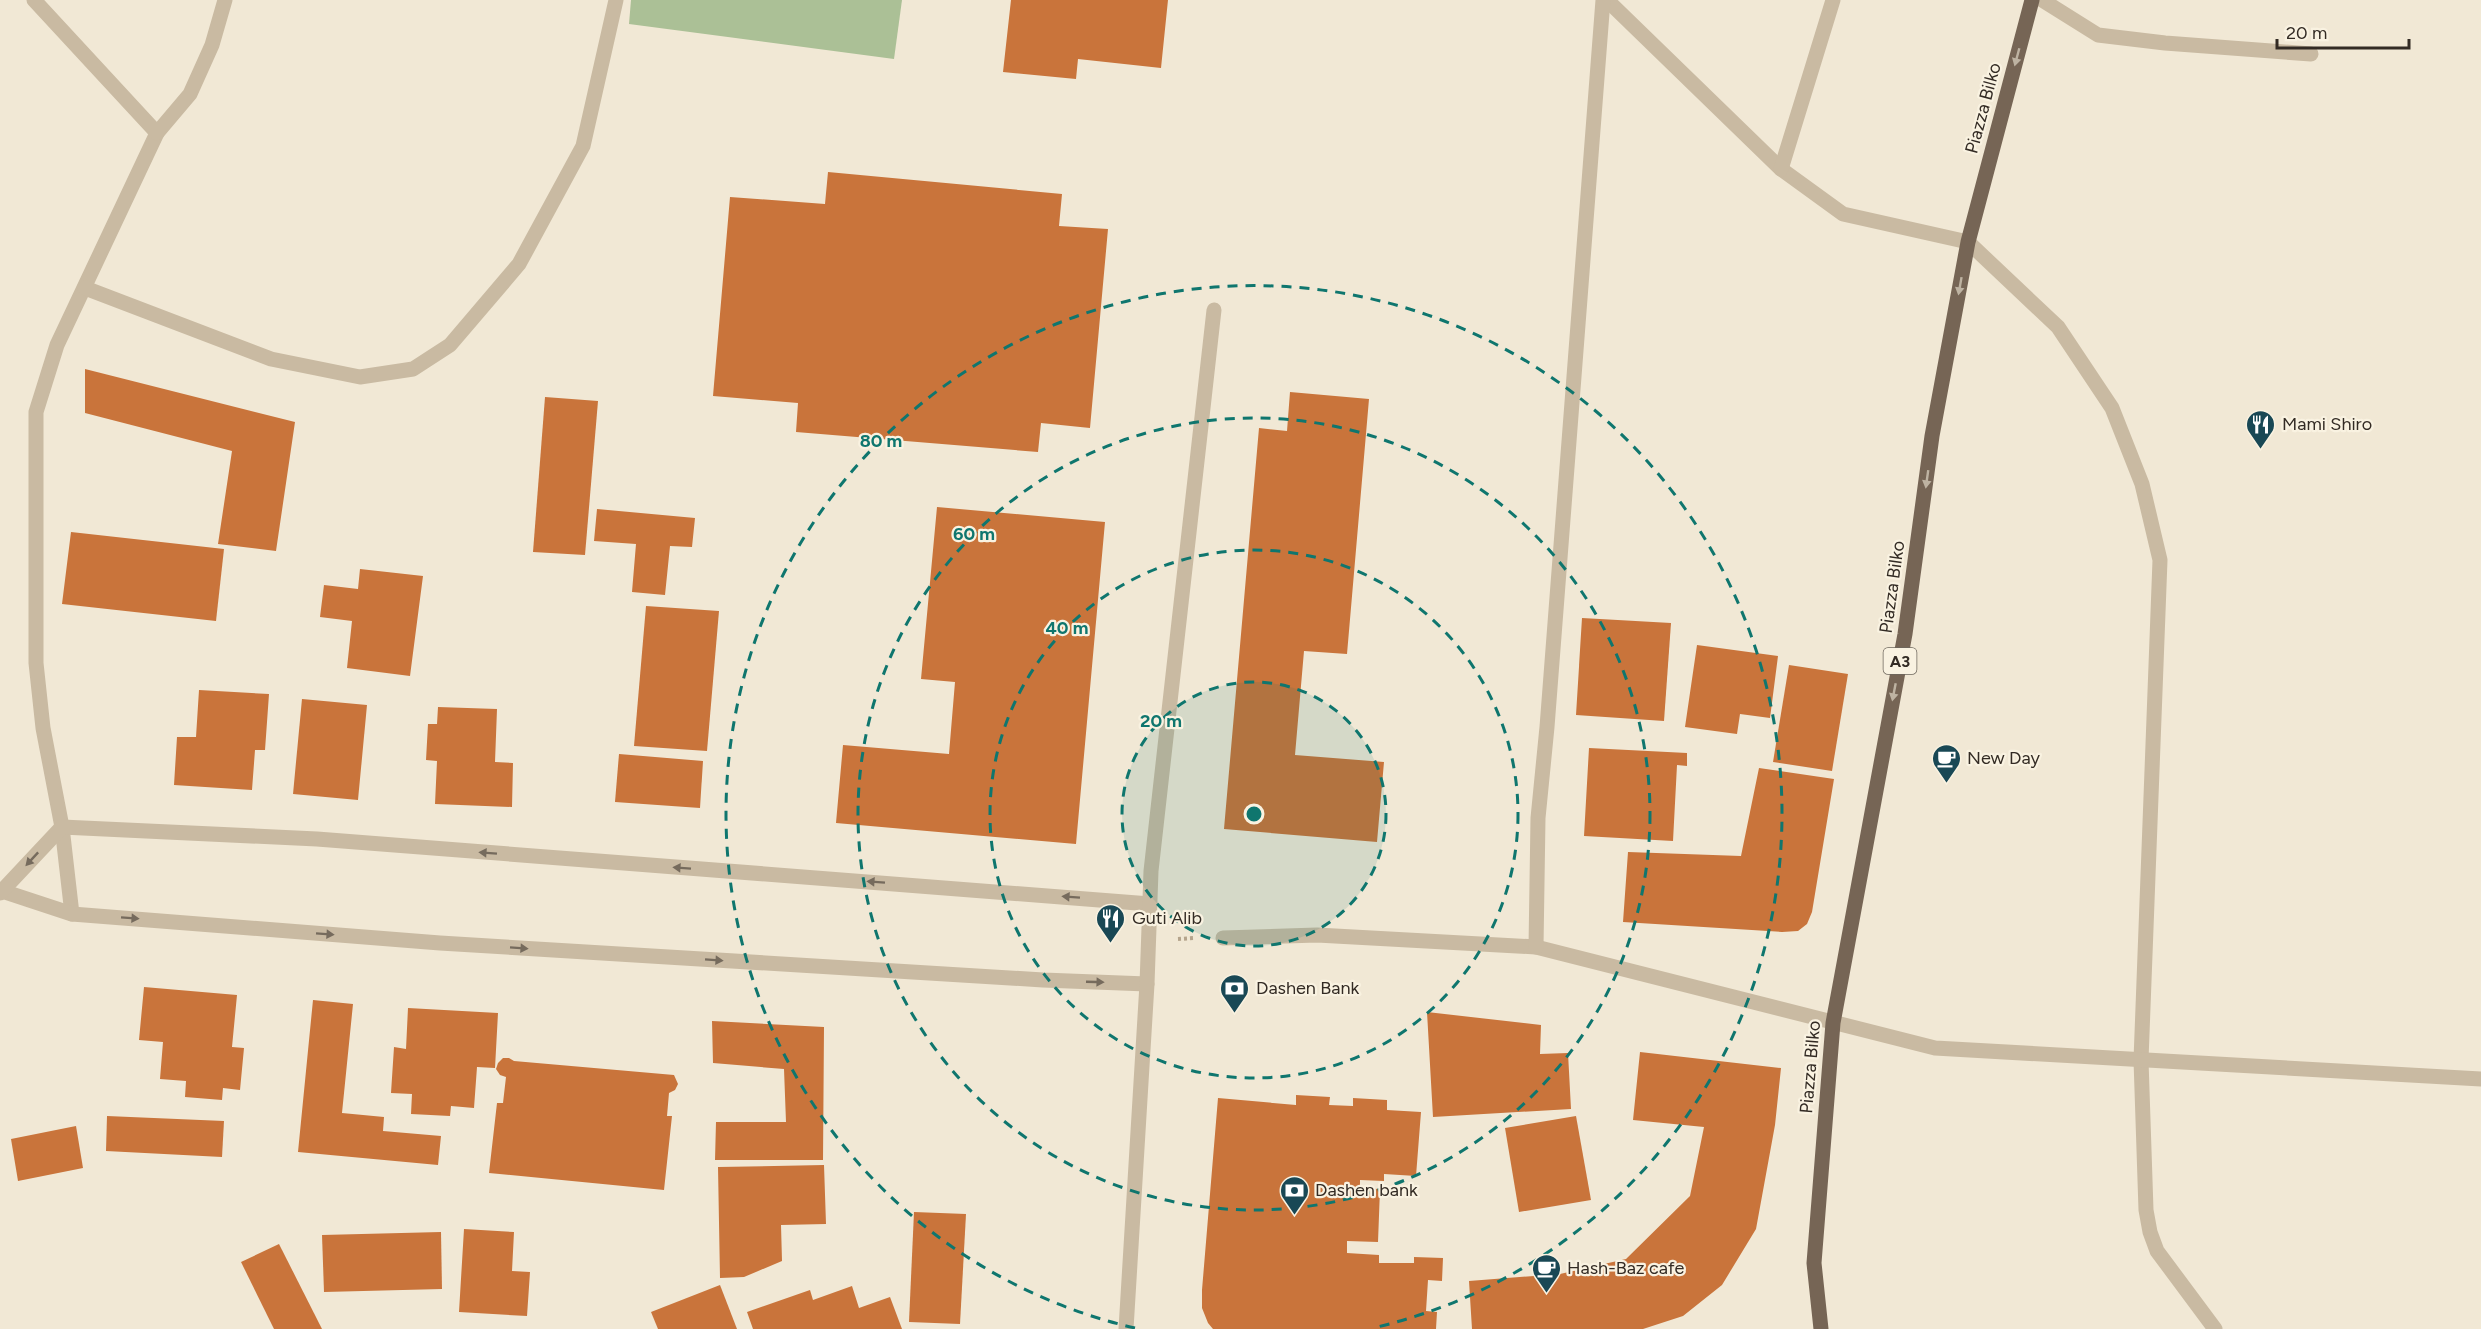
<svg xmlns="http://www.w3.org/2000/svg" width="2481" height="1329" font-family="Figtree,sans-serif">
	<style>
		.green { fill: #abc096 }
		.building { fill: #c9743b }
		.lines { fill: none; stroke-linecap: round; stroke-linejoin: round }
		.path { stroke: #b5a48c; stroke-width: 4; stroke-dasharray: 3 3; stroke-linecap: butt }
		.minor { stroke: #c9baa2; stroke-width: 15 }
		.major { stroke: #766555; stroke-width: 15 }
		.oneway { fill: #beb3a2 }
		.oneway2 { fill: #766b5d }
		.ring { fill: none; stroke: #0f766e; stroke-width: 3; stroke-dasharray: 10 8 }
		.labels { text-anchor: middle; stroke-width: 4.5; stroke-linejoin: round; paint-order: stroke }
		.shield { fill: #f9f2e1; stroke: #6e675d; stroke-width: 1.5 }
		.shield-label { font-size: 16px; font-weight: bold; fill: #332b24 }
		.street-label { font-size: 18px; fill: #332b24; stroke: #f9f2e1 }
		.poi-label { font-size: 18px; fill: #332b24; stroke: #f9f2e1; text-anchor: start }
		.centre { fill: #0f766e; stroke: #f9f2e1; stroke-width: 3 }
		.ring-label { font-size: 18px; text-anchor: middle; font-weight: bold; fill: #0f766e; stroke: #f9f2e1; stroke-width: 4.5; stroke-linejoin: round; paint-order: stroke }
	</style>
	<rect width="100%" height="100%" fill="#f1e8d5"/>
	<!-- green -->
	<path class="green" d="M631,0H902L894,59L629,24Z"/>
	<!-- building -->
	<g class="building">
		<path d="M1011,0H1168L1161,68L1078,59L1076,79L1003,72Z"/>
		<path d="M828,172L1062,194L1059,226L1108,229L1090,428L1041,423L1038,452L796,432L798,403L713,396L730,197L825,204Z"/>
		<path d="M85,369L295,422L276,551L218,544L232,451L85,413Z"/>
		<path d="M1290,392L1369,399L1347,654L1304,651L1295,755L1384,762L1377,842L1224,829L1259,428L1287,431Z"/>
		<path d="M545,397L598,401L585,555L533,552Z"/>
		<path d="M937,507L1105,522L1076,844L836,823L843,745L949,754L955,682L921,679Z"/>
		<path d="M597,509L695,518L692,547L670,546L665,595L632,592L636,544L594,541Z"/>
		<path d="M71,532L224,549L216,621L62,604Z"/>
		<path d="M360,569L423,576L410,676L347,668L352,621L320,617L324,585L358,589Z"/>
		<path d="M646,606L719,611L707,751L634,746Z"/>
		<path d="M1582,618L1671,623L1664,721L1576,715Z"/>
		<path d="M1697,645L1778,656L1770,718L1740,714L1737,734L1685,727Z"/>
		<path d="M1789,665L1848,674L1832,771L1773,762Z"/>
		<path d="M199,690L269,694L265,750H255L252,790L174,785L177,737H196Z"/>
		<path d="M302,699L367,705L358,800L293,794Z"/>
		<path d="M438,707L497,709L495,762L513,763L512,807L435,804L437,761L426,760L428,724H437Z"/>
		<path d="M1589,748L1687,753V766L1677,765L1673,841L1584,836Z"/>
		<path d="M619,754L703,761L700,808L615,802Z"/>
		<path d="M1759,768L1834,779L1812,912L1807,924L1798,931L1782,932L1623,922L1628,852L1741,856Z"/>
		<path d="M144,987L237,995L232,1047L244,1048L240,1090L223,1088L222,1100L185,1097L186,1081L160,1079L163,1042L139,1040Z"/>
		<path d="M313,1000L353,1004L342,1113L384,1117L383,1131L441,1136L438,1165L298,1152Z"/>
		<path d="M408,1008L498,1013L495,1068L477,1067L474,1108L451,1106L450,1116L411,1114L412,1094L391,1093L394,1047L406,1049Z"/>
		<path d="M1427,1012L1541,1025L1540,1054L1568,1053L1571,1109L1433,1117Z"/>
		<path d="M712,1021L824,1027L823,1160H715L716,1122H786L784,1069L713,1063Z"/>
		<path d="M1640,1052L1781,1068L1775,1125L1756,1229L1722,1285L1683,1316L1643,1329H1472L1469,1281L1560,1274L1626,1259L1690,1196L1704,1127L1633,1120Z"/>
		<path d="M503,1058H509L514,1061L674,1075L678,1084L675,1090L669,1093L667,1116H672L664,1190L489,1173L497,1103H503L506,1077L500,1075L496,1069L498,1063Z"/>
		<path d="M1296,1095L1330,1097L1329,1105L1353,1106V1098L1387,1100V1110L1421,1112L1416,1176L1384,1174V1181L1360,1180V1188L1380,1189L1378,1242L1347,1241V1253L1379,1255V1263H1414V1257L1443,1258L1442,1281L1428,1280L1426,1311L1437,1312L1436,1329H1213L1208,1323L1202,1308V1290L1218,1098L1296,1105Z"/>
		<path d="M107,1116L224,1121L222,1157L106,1151Z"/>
		<path d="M1576,1116L1591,1200L1519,1212L1505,1128Z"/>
		<path d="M76,1126L83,1168L18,1181L11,1139Z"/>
		<path d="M824,1165L826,1224L781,1225L782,1261L744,1277L720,1278L718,1167Z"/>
		<path d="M914,1212L966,1214L960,1324L909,1322Z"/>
		<path d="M464,1229L514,1232L512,1271L530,1272L527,1316L459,1312Z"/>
		<path d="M441,1232L442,1289L324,1292L322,1235Z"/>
		<path d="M279,1244L322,1329H274L241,1262Z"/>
		<path d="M720,1285L737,1329H658L651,1312Z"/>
		<path d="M852,1286L859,1308L890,1297L902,1329H753L747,1312L810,1290L813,1300Z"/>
	</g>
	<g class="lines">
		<!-- path -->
		<path class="path" d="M1178,939L1195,938"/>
		<!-- minor -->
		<g class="minor">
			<path d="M34,0L157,133L57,345L36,412V663L43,728L62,827L72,914"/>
			<path d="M1607,0L1781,169L1843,214L1968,242L2058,327L2112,408L2142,484L2160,560L2141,1060L2146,1210L2150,1232L2157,1251L2215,1329"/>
			<path d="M2042,0L2098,35L2165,43L2311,54"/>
			<path d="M157,133L190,94L212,45L225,0"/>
			<path d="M1781,169L1833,0"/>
			<path d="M85,288L271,359L360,377L413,369L450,345L519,264L583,146L616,0"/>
			<path d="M2,891L72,914L440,943L1043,980L1147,984"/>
			<path d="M0,893L62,827L317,839L1150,904"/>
			<path d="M1223,938L1317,935L1536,947L1935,1048L2481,1079"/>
			<path d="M1536,947L1538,818L1547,727L1603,0"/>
			<path d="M1126,1329L1147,984L1151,871L1214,310"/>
		</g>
		<!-- major -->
		<path class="major" d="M1821,1329L1814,1263L1833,1023L1905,634L1932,436L1968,242L2032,0"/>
	</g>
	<!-- one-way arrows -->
	<defs><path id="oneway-solid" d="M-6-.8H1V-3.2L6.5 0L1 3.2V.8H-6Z" transform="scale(1.5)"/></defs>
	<g class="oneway">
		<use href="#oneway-solid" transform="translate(2017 57) rotate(105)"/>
		<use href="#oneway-solid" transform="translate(1960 286) rotate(100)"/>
		<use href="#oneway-solid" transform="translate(1927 479) rotate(98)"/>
		<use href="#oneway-solid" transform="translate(1894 692) rotate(101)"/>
	</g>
	<g class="oneway2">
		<use href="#oneway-solid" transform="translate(488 853) rotate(-176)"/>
		<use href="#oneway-solid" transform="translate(32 859) rotate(133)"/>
		<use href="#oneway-solid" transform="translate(682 868) rotate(-176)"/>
		<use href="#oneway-solid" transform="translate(876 882) rotate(-176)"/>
		<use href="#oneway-solid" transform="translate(1071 897) rotate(-176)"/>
		<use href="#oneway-solid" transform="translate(130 918) rotate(4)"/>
		<use href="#oneway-solid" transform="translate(325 934) rotate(4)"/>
		<use href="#oneway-solid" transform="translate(519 948) rotate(4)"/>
		<use href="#oneway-solid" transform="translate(714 960) rotate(4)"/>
		<use href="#oneway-solid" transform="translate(1095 982) rotate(2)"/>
	</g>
	<!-- distance rings -->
	<circle cx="1254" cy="814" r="132" fill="#0f766e" fill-opacity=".12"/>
	<g class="ring">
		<circle cx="1254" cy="814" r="132"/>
		<circle cx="1254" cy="814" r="264"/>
		<circle cx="1254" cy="814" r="396"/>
		<path d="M1135 1328A528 528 0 1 1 1373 1328"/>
	</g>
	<!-- icons -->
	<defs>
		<symbol id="restaurant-pin" viewBox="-11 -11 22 30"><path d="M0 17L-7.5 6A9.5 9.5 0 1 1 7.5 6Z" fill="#194855" stroke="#f9f2e1"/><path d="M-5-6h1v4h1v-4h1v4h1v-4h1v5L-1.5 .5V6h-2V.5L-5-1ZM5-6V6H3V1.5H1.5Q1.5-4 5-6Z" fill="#fff"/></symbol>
		<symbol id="cafe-pin" viewBox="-11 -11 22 30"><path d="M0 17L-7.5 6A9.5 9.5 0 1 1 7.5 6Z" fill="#194855" stroke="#f9f2e1"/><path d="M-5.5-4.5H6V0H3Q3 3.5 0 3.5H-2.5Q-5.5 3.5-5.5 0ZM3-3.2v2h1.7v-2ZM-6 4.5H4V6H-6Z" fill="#fff"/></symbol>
		<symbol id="bank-pin" viewBox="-11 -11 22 30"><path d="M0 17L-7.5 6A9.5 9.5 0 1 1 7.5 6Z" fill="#194855" stroke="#f9f2e1"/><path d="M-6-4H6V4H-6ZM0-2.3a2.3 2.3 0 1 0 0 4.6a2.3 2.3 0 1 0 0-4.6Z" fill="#fff"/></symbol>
	</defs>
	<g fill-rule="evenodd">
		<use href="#restaurant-pin" x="2244" y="408" width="33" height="45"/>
		<use href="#cafe-pin" x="1930" y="742" width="33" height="45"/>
		<use href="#restaurant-pin" x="1094" y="902" width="33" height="45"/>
		<use href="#bank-pin" x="1218" y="972" width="33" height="45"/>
		<use href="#bank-pin" x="1278" y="1174" width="33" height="45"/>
		<use href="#cafe-pin" x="1530" y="1252" width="33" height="45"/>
	</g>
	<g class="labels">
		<!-- shield labels -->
		<rect class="shield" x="1883.5" y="648" width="33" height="26" rx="4.5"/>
		<g class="shield-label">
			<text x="1900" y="667">A3</text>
		</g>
		<!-- street labels -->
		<g class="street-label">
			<text transform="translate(1983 108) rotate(-75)" y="6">Piazza Bilko</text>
			<text transform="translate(1892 587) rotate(-82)" y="6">Piazza Bilko</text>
			<text transform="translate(1810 1067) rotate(-85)" y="6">Piazza Bilko</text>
		</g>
		<!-- poi labels -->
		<g class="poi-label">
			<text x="2282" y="430">Mami Shiro</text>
			<text x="1967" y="764">New Day</text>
			<text x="1132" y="924">Guti Alib</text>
			<text x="1256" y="994">Dashen Bank</text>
			<text x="1315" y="1196">Dashen bank</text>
			<text x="1567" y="1274">Hash-Baz cafe</text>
		</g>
	</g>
	<circle cx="1254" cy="814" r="9" class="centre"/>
	<g class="ring-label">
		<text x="881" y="447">80 m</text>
		<text x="974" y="540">60 m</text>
		<text x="1067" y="634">40 m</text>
		<text x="1161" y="727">20 m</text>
	</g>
	<!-- scale -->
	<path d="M2277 39v9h132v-9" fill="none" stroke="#332b24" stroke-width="3"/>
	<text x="2286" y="39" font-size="18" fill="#332b24" stroke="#f9f2e1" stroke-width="4.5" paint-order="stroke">20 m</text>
</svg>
